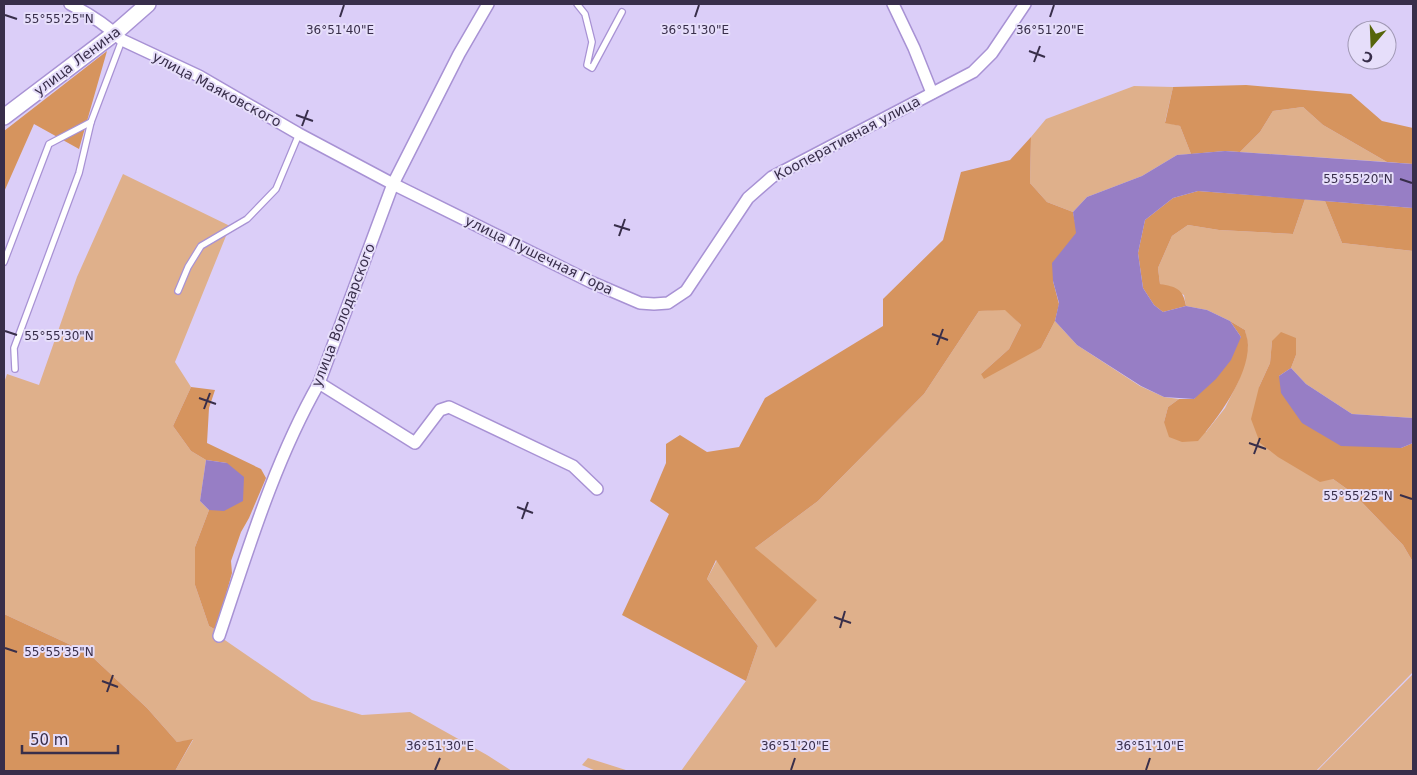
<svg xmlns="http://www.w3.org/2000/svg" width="1417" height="775" font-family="'DejaVu Sans',sans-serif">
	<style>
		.green { fill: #dfb08b }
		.forest { fill: #d6945e }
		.water { fill: #977ec5 }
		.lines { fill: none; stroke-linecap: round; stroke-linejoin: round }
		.service-casing { stroke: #a892d4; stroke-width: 8 }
		.minor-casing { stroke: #a892d4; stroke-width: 14 }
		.tertiary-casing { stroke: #a892d4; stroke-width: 18 }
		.service { stroke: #fff; stroke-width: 5.5 }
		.minor { stroke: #fff; stroke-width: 11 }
		.tertiary { stroke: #fff; stroke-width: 15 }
		.ticks { fill: none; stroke: #382e4a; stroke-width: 2 }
		.labels { text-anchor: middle; stroke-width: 4; stroke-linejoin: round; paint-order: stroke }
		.street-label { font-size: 14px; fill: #382e4a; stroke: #e6defa }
		.ticks-label { font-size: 12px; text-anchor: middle; fill: #382e4a; stroke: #e6defa; stroke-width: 4; stroke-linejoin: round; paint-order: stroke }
	</style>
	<rect width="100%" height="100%" fill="#dbcef8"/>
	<!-- green -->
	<g class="green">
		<path d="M1134,86L1173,87L1165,122L1180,126L1191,154L1177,155L1142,176L1087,197L1073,212L1047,202L1030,183L1031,137L1046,119Z"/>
		<path d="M1303,107L1323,125L1387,162L1240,152L1260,132L1273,111Z"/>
		<path d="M123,174L230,226L175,362L191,387L173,426L191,451L206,460L200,501L209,510L195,547V585L209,626L216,630L219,636L312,700L362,715L410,712L487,755L512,771H175L193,740L177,742L147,708L88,653L4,614V383L7,374L39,385L77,277Z"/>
		<path d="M1305,199L1325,201L1342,243L1413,251V418L1352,414L1306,384L1291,368L1296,355L1272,341L1270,363L1259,387L1333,479L1354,494L1403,545L1413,562V672L1316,771H681L746,681L758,646L707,579L717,560L777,648L755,548L818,501L924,394L979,311L1005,309L1021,325L1009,349L981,374L1041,348L1055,321L1077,345L1140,386L1164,397L1179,399L1168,407L1164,422L1206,432L1225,408L1238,382L1245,361L1248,345L1245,330L1230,321L1207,310L1186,306L1184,295L1160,284L1158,268L1172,236L1188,225L1219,230L1293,234Z"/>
		<path d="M1413,674V771H1317Z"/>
		<path d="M588,758L629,771H596L582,765Z"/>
	</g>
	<!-- forest -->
	<g class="forest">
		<path d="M107,51L79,149L34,124L4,192V131Z"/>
		<path d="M1246,85L1351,94L1382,121L1413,128V164L1387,162L1323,125L1303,107L1273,111L1260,132L1240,152L1225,151L1191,154L1180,126L1165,123L1173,87Z"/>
		<path d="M1031,137L1030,183L1047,202L1073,212L1077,232L1053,281L1059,304L1055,321L1041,348L984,379L981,374L1009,349L1021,325L1005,310L979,311L924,394L818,501L755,548L817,600L776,648L716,560L707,579L758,646L746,681L622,615L669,514L650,501L666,463V444L680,435L707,452L739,447L765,398L883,326V299L943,240L961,172L1010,160Z"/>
		<path d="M1198,191L1305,199L1293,234L1219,230L1188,225L1172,236L1158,268L1160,284C1176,287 1183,288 1186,306L1163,312L1154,305L1143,288L1138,253L1145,220L1173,198Z"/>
		<path d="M1325,201L1413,208V251L1342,243Z"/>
		<path d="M1230,321L1245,330C1246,335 1248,340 1248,345C1248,378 1218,418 1198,441L1182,442L1169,437L1164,422L1168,407L1179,399H1194L1241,337Z"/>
		<path d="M1281,332L1296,338V355L1291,368L1279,376L1401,448L1413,443V562L1403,545L1354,494L1333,479L1320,482L1278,457L1260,443L1251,419L1259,387L1270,363L1272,341Z"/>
		<path d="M191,387L215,390L209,408L207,443L261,469L266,478L249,518L241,532L231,561L232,573L216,630L209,626L195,585V547L209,510H224L227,463L206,460L191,451L173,426Z"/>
		<path d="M4,614L88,653L147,708L177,742L193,739L175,771H4Z"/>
	</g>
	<!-- water -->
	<g class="water">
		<path d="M1225,151L1413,164V208L1198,191L1173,198L1145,220L1138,253L1143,288L1154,305L1163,312L1186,306L1207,310L1230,321L1241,337L1231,360L1216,379L1194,399L1164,397L1141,386L1077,345L1055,321L1059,303L1053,281L1052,263L1076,233L1073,212L1087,197L1142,176L1177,155Z"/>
		<path d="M1291,368L1306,384L1352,414L1413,418V443L1401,448L1341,446L1302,423L1281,393L1279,376Z"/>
		<path d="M206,460L227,463L244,477L243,501L224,511L209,510L200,501Z"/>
	</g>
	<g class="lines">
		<defs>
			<g id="service">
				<path d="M577,4L585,14L592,42L587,65L592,68L622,12"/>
				<path d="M4,262L49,144L91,122"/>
				<path d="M178,291L188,267L201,246L247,219L276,189L299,134"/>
				<path d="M15,369L14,348L79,173L91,122L122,40"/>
			</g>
			<g id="minor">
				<path d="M70,4C89,14 107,25 122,40L199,76L299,134L393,184L591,282L640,303L654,304L668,303L686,291L748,198L772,177L973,72L992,53L1025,4"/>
				<path d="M893,4L914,48L932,93"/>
				<path d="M319,383L415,443L440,410L449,407L573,466L597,489"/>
				<path d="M219,636C248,550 274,462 319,383L393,184L459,54L488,4"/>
			</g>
			<path id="tertiary" d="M4,117L115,33L148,4"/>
		</defs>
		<!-- service casing -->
		<use href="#service" class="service-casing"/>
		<!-- minor casing -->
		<use href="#minor" class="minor-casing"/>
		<!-- tertiary casing -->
		<use href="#tertiary" class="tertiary-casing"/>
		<!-- service -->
		<use href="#service" class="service"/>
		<!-- minor -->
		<use href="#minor" class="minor"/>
		<!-- tertiary -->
		<use href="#tertiary" class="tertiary"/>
	</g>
	<!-- ticks -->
	<path class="ticks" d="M5,15L17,19M340,17L344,5M695,17L699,5M1050,17L1054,5M1029,51L1045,57M1034,62L1040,46M296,115L313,121M302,126L308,110M1400,179L1412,183M614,225L630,230M619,236L625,219M5,331L17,335M932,334L948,340M937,345L943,329M199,398L216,404M204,409L210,393M1249,443L1266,449M1254,454L1260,438M1400,495L1412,499M517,507L533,513M522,519L528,502M834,617L851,623M840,628L845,611M5,648L17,652M102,681L118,687M107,692L113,675M435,770L440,758M791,770L795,758M1146,770L1150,758"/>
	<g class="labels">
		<!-- street labels -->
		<g class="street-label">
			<text transform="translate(77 61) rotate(-37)" y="5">улица Ленина</text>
			<text transform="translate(217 89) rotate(28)" y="5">улица Маяковского</text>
			<text transform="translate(847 138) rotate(-28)" y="5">Кооперативная улица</text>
			<text transform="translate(539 255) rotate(26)" y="5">улица Пушечная Гора</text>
			<text transform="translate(343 315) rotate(-69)" y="5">улица Володарского</text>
		</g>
	</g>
	<g class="ticks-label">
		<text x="59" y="23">55°55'25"N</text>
		<text x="340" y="34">36°51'40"E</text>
		<text x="695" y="34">36°51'30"E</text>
		<text x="1050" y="34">36°51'20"E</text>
		<text x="1358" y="183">55°55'20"N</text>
		<text x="59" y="340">55°55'30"N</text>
		<text x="1358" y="500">55°55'25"N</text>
		<text x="59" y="656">55°55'35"N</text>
		<text x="440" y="750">36°51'30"E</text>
		<text x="795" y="750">36°51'20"E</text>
		<text x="1150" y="750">36°51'10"E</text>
	</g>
	<!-- border -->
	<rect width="1417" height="775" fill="none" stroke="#382e4a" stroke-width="10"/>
	<!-- north arrow -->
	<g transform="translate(1372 45) rotate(199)"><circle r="24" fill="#e6defa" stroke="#a098b4"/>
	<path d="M0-4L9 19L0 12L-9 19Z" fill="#56650a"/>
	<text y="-8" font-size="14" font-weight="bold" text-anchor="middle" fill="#382e4a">С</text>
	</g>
	<!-- scale -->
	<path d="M22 745v8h96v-8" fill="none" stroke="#382e4a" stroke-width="2.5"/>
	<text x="30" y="745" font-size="15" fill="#382e4a" stroke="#e6defa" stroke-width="4" paint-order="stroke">50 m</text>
</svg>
